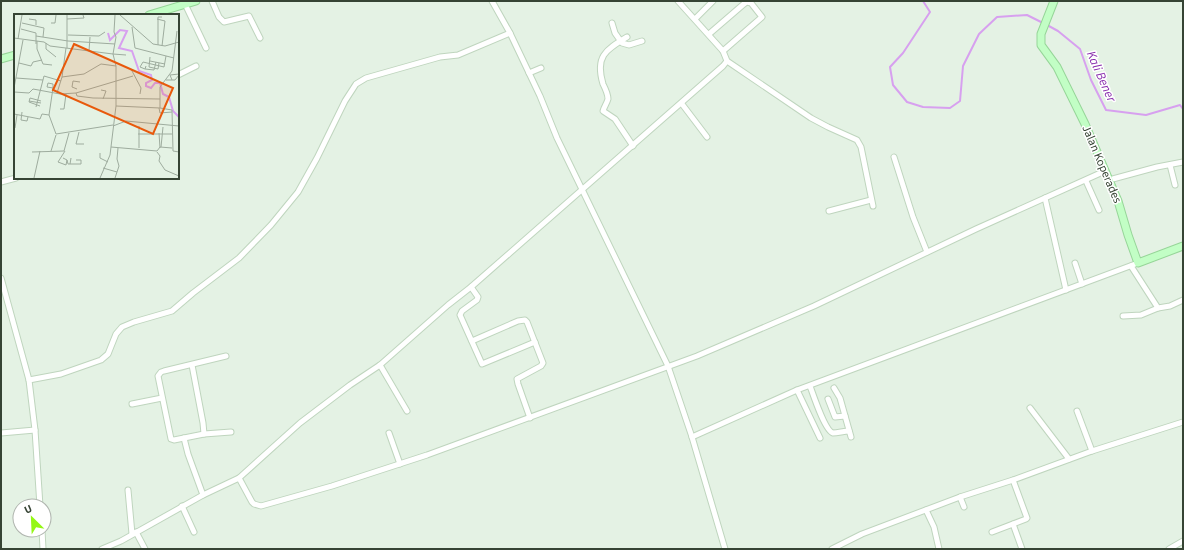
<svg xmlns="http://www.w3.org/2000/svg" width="1184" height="550" font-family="'Source Sans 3',sans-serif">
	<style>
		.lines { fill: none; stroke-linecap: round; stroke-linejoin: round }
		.stream { stroke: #d7a0ef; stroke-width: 2 }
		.street-casing { stroke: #bfd5be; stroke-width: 7 }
		.secondary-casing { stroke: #96d598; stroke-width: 9 }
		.street { stroke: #fff; stroke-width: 5 }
		.secondary { stroke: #c2fec5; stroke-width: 7 }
		.labels { text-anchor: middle; stroke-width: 3; stroke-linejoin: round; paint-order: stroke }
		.street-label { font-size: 12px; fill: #364434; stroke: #fff }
		.water-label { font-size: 13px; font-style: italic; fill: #892fad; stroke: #fff }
		.inset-river { fill: none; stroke: #d7a0ef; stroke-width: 2 }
		.inset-road { fill: none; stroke: #9eac9e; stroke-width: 1 }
		.view { fill: #e8590c; fill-opacity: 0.15; stroke: #e8590c; stroke-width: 2 }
		.inset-edge { fill: none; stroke: #364434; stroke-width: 2 }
	</style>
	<rect width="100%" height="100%" fill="#e4f2e4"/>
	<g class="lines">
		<!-- stream -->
		<g class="stream">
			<path d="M923,1L930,12L903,53L890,67L893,85L907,102L923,107L950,108L960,101L963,66L979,34L997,17L1027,15L1043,23"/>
			<path d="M1047,25L1058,31L1080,49L1091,80L1106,110L1146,115L1180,105L1183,109"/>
		</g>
		<defs>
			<g id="street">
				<path d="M212,1L219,17L224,22L249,16L260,38"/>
				<path d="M492,1L510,33L540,96L557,138L668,366L692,437L725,549"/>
				<path d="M678,1L723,51L727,61L811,118L828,127L857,140L861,147L873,206"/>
				<path d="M185,4L206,48"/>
				<path d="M695,19L713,1"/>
				<path d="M612,23L615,33L622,43L629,45L642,41"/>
				<path d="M709,34L745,3L744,1"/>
				<path d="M627,37C605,50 595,57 603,84C605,88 608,95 608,99C607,103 604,107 603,111L615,119L633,146"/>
				<path d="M723,51L762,17L751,3L747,2L745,3"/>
				<path d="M529,73L541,68"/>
				<path d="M178,75L196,66"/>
				<path d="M682,104L707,137"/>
				<path d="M894,157L913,217L927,252"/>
				<path d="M1170,165L1175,185"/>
				<path d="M1109,180L1157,167L1183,162"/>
				<path d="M1086,181L1099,210"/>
				<path d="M1,182L16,178"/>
				<path d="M1045,198L1066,290"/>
				<path d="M829,211L871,200"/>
				<path d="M1075,263L1082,284"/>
				<path d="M1131,266L1158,308L1170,306L1183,300"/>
				<path d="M1,278L29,380L35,430L40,506"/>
				<path d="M471,287L478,297L477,300L462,311L460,315L482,364L535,342"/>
				<path d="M1123,316L1141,315L1158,308"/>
				<path d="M472,341L518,321L525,320L527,322L543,363L541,366L517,379L518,384L530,418"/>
				<path d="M226,356L164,371L161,372L158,376L171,439L174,440L204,434L231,432"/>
				<path d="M192,365L203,423L204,434"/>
				<path d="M380,365L407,411"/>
				<path d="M29,380L61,374L101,360L108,354L116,334L122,327L134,322L172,311L193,293L239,258L271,225L298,192L317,158L345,101L356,84L366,78L440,57L458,55L510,33"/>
				<path d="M810,386C813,394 825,431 833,433C838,433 844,431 849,431"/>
				<path d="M834,388L840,398L851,437"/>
				<path d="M797,390L820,438"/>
				<path d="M828,399L835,417L845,416"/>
				<path d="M132,404L162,398"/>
				<path d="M1030,408L1069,459"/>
				<path d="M1077,411L1092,451"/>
				<path d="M1,433L35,430"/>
				<path d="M389,433L400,464"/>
				<path d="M692,437L797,390L1138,263"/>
				<path d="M184,438L188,454L203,495"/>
				<path d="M239,478L300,423L350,385L380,365L448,305L471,287L723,66L727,61"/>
				<path d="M128,490L132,534"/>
				<path d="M960,497L964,507"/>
				<path d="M182,506L194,532"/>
				<path d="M926,510L934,527L939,549"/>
				<path d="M1013,524L1022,549"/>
				<path d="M42,530L43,549"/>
				<path d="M136,532L145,549"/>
				<path d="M992,532L1026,519L1027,518L1013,480"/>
				<path d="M102,549L121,541L203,495L239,478L252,502L254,504L261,506L332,486L427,455L697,356L814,306L976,229L1105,171"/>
				<path d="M832,549L862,534L960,497L1013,480L1092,451L1183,422"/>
				<path d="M1169,549L1183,541"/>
			</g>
			<g id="secondary">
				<path d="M1054,1L1041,34V45L1057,67L1085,124L1118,201L1128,235L1138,263L1183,246"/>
				<path d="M149,15L196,1"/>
				<path d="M1,59L15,55"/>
			</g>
		</defs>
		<!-- street casing -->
		<use href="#street" class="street-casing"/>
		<!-- secondary casing -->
		<use href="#secondary" class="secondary-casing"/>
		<!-- street -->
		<use href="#street" class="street"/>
		<!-- secondary -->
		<use href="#secondary" class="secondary"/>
	</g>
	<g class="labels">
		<!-- street labels -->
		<g class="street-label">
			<text transform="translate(1102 164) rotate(67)" y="4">Jalan Koperades</text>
		</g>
		<!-- water labels -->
		<g class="water-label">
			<text transform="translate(1102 76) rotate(66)" y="5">Kali Bener</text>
		</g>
	</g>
	<!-- overview -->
	<g transform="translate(14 14)">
		<rect width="165" height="165" fill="#e4f2e4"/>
		<path class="inset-river" d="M94,19L96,26L106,16L113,17L105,34L118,37L125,57L137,61L138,66L132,69V72L137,74L141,69H146L149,80L155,83L159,97L165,103"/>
		<path class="inset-road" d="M106,1L139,30L151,32L165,28M15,5L22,6V11M53,5L70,4L69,1M143,5L151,7L148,32M8,9L30,14L29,23M37,9H41L42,1M118,13L121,34L160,44M7,15L22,19V22M163,17L158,57L146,73V94L158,96L159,137L165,138M54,21L85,22L91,18M0,24L30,28L36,32L99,40L102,23L100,18L101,1M4,25L8,1M23,27V35L29,50L38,51M54,27L101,30M32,29V35L42,43M22,30V22L54,27M144,31V3H148M53,34V1M75,37L76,23M99,40L112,41M136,43L135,53L144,55L145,49M136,47L151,50M5,49L17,52L19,48L28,46M132,52L131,55L126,53L129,48L150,53L152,42M117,55L127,74L126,80M131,55L140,56L142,48M48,63L70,60L87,50L102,52M2,64L29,66M152,66H161L165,61M158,66L156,61L165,60M33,73L39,74L35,101L42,120L99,111M33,73L34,69L39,70V74M0,74L9,26M63,75L58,73L59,67L66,68M87,76L92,77L89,85M0,78L15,79L19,75L46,80L62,79L63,82L79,84L146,85M43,79L48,63L52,34M62,79L119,62M15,87L27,89M26,92L15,88L16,84L27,87M102,92L146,94M22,93L30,62L47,67M145,94L146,99L158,98M46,95H50L52,80M8,98L7,106L13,107L14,103M0,100L26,105L28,100L35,101M99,112L112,107L165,112M1,114L3,101M65,118L62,130H70M145,119L146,134M124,120H158M97,133L143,137L146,133L158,134M147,133L149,113M125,134V112M37,137L42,121M51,137L44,148L52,151L53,146M18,138L50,137L55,119M143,138L146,142L145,147L151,156L165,162M86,139V144L94,148M49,144L53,146L54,150H56L57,144M56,150H67V146H62M89,154L103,158M20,164L26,137M86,164L96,141L102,92V52L99,40M101,164L105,152L103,145L104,134"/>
		<path class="view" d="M60,30L159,74L139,120L39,76Z"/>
		<rect width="165" height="165" class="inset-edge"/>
	</g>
	<!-- border -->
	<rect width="1184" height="550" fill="none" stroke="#364434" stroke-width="4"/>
	<!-- north arrow -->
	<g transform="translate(32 518) rotate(336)"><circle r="19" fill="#ffffff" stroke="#afb4ae"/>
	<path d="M0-3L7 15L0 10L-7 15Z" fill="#94f716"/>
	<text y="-6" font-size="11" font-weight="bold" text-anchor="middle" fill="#364434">U</text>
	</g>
</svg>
